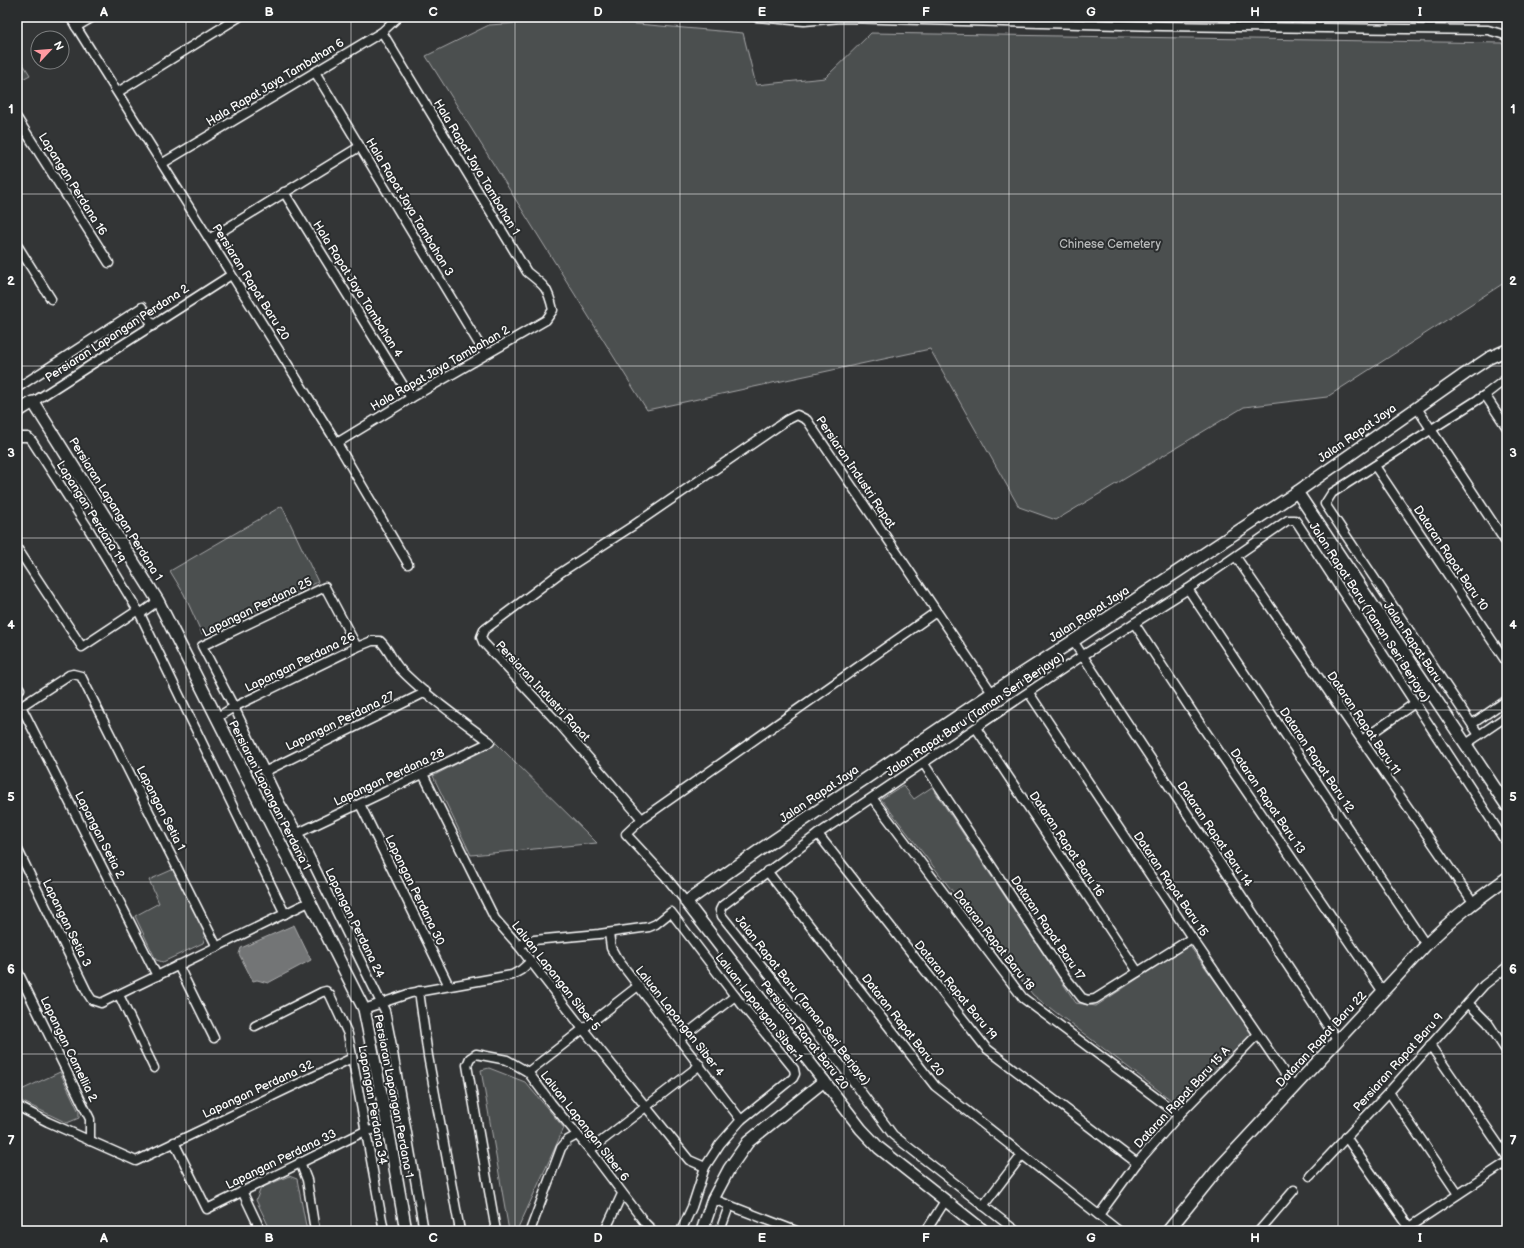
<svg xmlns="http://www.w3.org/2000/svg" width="1524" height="1248" font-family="'Balsamiq Sans',sans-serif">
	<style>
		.green { fill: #4c4f50; stroke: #a6a7a8 }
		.water { fill: #737576; stroke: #abacad }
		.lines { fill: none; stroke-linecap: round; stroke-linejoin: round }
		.street-casing { stroke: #fff; stroke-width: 11 }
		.secondary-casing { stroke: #fff; stroke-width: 14 }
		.street { stroke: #2a2d2e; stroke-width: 8 }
		.secondary { stroke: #2a2d2e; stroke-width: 11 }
		.grid { fill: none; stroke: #fff; stroke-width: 1; stroke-opacity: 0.55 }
		.labels { text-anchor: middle; stroke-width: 4; stroke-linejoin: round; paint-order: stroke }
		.street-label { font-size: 12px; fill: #fff; stroke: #2a2d2e }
		.park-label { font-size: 12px; fill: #b7b9b9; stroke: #2a2d2e }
		.neatline { fill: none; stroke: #fff; stroke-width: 1.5 }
		.grid-label { font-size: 13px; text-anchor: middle; font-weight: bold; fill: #fff }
	</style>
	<rect width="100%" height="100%" fill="#333536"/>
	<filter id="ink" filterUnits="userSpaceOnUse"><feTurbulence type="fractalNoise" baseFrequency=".025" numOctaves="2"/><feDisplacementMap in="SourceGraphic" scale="8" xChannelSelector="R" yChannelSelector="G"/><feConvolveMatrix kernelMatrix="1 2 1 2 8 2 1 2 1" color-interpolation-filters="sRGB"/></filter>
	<g filter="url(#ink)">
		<!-- green -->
		<g class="green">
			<path d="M578,19L743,33L756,85L825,78L871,33L1502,43L1507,51V281L1327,397L1244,407L1056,520L1019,507L930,349L647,410L426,56L489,25Z"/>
			<path d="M17,54L30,75L17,82Z"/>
			<path d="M282,506L318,582L211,632L202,634L184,594L170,571Z"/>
			<path d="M496,743L597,843L471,855L433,776Z"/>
			<path d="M903,785L914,799L932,787L1076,1003L1096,1006L1189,945L1253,1034L1179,1106L1033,995L881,799Z"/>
			<path d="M174,869L206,934L203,943L163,962L156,960L135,916L159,903L149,880Z"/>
			<path d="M489,1068L525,1082L564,1128L517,1231H509L481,1070Z"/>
			<path d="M60,1072L79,1112V1118L67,1123L17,1099V1092Z"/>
			<path d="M289,1176L297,1179L307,1231H271L256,1200L261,1188Z"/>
		</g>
		<!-- water -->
		<path class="water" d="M294,925L311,960L268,983L257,980L253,981L239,954L241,948Z"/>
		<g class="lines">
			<defs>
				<g id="street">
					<path d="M70,17L337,443L408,564"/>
					<path d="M756,17L804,21L842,18L1162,26L1488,30L1505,35L1507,37"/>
					<path d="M76,27L93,17"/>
					<path d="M315,72L485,354"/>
					<path d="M118,92L239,17"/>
					<path d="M17,118L109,263"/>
					<path d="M163,163L382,32L398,17"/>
					<path d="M284,192L411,398"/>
					<path d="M209,239L359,147"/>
					<path d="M17,245L51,299"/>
					<path d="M17,388L142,307L153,326"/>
					<path d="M1485,395L1507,428"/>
					<path d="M33,402L231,275"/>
					<path d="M1417,408L1507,544"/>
					<path d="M17,437H28L32,441L88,528L140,614L285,914"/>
					<path d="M337,443L411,398L546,320L553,310C548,288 545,286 527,272L382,32"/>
					<path d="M1375,466L1507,663"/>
					<path d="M17,548L82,647L138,610"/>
					<path d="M1236,557L1473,902"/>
					<path d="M1188,589L1426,945"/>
					<path d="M936,612L642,819L560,725L483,642L481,637L484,630L560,573L631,527L787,420L797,415L807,420L992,693"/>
					<path d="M140,614L158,601"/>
					<path d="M1134,623L1197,719L1383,992"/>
					<path d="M1073,641L1337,1040"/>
					<path d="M357,647L325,587L202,646L234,707L280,803L298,833L385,1011L391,1041L424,1231"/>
					<path d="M17,685L20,689"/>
					<path d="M1029,693L1192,938L1294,1087"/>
					<path d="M21,706L157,976"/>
					<path d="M17,709L69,675L73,674L81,676L217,947"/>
					<path d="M216,718L234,707L357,647L372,641H380C388,648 392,660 399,668C426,696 460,719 490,742L298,833"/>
					<path d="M1472,724L1507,700"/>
					<path d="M976,728L1138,972"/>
					<path d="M1479,735L1325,504L1332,493L1485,395L1507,378"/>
					<path d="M1362,740L1415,703"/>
					<path d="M1466,744L1507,716"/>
					<path d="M924,764L1063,974L1082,998L1088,1000L1095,999L1192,938"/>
					<path d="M264,772L426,692"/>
					<path d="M423,774L495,919L518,945L583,1029L689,1160L705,1167"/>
					<path d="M873,799L1023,998L1179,1115"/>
					<path d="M360,804L449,986"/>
					<path d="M642,819L626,834L665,876L686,902"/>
					<path d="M818,834L986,1048L1137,1163"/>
					<path d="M17,848L88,994L92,1000L101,1003L309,902"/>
					<path d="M767,871L935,1086L1119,1231"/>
					<path d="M609,933L611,948L616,957L741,1120"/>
					<path d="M518,945L534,940L599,934L649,927L656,924L671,912L735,996L794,1069L795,1074L793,1078L741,1120L720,1144L705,1167L692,1207L681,1231"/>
					<path d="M178,965L214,1038"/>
					<path d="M17,970L90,1119V1141"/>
					<path d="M419,991L428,1056L460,1231"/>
					<path d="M119,995L154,1068"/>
					<path d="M1468,1003L1488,1023L1507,1052"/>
					<path d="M364,1009L411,993L512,975L521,970L530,962"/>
					<path d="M255,1026L322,992L326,991L330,995L348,1034L384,1231"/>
					<path d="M680,1039L735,996"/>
					<path d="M1430,1045L1507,1157"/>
					<path d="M528,1072L638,986"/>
					<path d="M1389,1092L1458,1194"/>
					<path d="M17,1106L48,1122L136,1161L352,1058"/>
					<path d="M1346,1137L1409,1227"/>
					<path d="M174,1142L207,1209L365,1131L388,1128"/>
					<path d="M590,1150L700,1065"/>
					<path d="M300,1162L307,1180L315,1231"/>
					<path d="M1310,1176L1389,1092L1484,985L1507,967"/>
					<path d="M242,1191L261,1231"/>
					<path d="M713,1199L796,1231"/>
					<path d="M983,1206L1022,1155"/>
					<path d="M1099,1215L1137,1163L1179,1115L1257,1035"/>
					<path d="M496,1231L467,1065L470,1058L476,1054L507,1060L528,1072L551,1103L590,1150L645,1223L653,1231"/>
					<path d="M530,1231L561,1148L568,1140L577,1135"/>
					<path d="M605,1231L622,1194"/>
					<path d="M720,1231L729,1206"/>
					<path d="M926,1231L945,1201"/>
					<path d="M1016,1231L893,1135L841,1065L722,916L720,910L722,906L818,834L1082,656L1188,589L1288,520H1295L1298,524L1507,844"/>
					<path d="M1259,1231L1294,1190"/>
					<path d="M1403,1231L1507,1162"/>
				</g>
				<g id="secondary">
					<path d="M17,412L33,402L158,601L364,1009L388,1128L406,1231"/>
					<path d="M1297,492L1507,806"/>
					<path d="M702,1231L713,1199L729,1169L748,1142L824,1081"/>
					<path d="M984,1231L879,1148L861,1129L686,902L764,847L992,693L1073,641L1297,492L1465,374L1489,358L1507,350"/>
					<path d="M1168,1231L1218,1169L1426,945C1451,919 1478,899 1507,878"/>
				</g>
			</defs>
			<!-- street casing -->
			<use href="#street" class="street-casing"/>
			<!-- secondary casing -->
			<use href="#secondary" class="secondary-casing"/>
			<!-- street -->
			<use href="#street" class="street"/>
			<!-- secondary -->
			<use href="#secondary" class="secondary"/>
		</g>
	</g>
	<!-- grid -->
	<path class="grid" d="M186,17V1231M351,17V1231M515,17V1231M680,17V1231M844,17V1231M1009,17V1231M1173,17V1231M1338,17V1231M17,194H1507M17,366H1507M17,538H1507M17,710H1507M17,882H1507M17,1054H1507"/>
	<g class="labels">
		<!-- street labels -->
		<g class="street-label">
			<text transform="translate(275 82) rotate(-31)" y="4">Hala Rapat Jaya Tambahan 6</text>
			<text transform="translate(477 167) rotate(59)" y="4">Hala Rapat Jaya Tambahan 1</text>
			<text transform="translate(73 184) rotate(58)" y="4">Lapangan Perdana 16</text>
			<text transform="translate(410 207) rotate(59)" y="4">Hala Rapat Jaya Tambahan 3</text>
			<text transform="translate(251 282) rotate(58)" y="4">Persiaran Rapat Baru 20</text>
			<text transform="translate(358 289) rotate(58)" y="4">Hala Rapat Jaya Tambahan 4</text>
			<text transform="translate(117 333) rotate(-33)" y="4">Persiaran Lapangan Perdana 2</text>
			<text transform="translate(440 368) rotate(-30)" y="4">Hala Rapat Jaya Tambahan 2</text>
			<text transform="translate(1357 433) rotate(-35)" y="4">Jalan Rapat Jaya</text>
			<text transform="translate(856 472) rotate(56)" y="4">Persiaran Industri Rapat</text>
			<text transform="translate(116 509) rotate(58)" y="4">Persiaran Lapangan Perdana 1</text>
			<text transform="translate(91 512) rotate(58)" y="4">Lapangan Perdana 19</text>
			<text transform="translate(1451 558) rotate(56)" y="4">Dataran Rapat Baru 10</text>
			<text transform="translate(257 607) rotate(-26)" y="4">Lapangan Perdana 25</text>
			<text transform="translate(1370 612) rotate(57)" y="4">Jalan Rapat Baru (Taman Seri Berjaya)</text>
			<text transform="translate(1089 614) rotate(-33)" y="4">Jalan Rapat Jaya</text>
			<text transform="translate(1413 642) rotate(56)" y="4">Jalan Rapat Baru</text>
			<text transform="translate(300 662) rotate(-26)" y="4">Lapangan Perdana 26</text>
			<text transform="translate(543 691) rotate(47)" y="4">Persiaran Industri Rapat</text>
			<text transform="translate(975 714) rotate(-34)" y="4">Jalan Rapat Baru (Taman Seri Berjaya)</text>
			<text transform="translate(340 721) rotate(-26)" y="4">Lapangan Perdana 27</text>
			<text transform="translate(1364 723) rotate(56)" y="4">Dataran Rapat Baru 11</text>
			<text transform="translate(1317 760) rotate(56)" y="4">Dataran Rapat Baru 12</text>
			<text transform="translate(389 777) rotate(-25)" y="4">Lapangan Perdana 28</text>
			<text transform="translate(819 794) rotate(-34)" y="4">Jalan Rapat Jaya</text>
			<text transform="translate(270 795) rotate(63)" y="4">Persiaran Lapangan Perdana 1</text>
			<text transform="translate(1268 801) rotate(56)" y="4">Dataran Rapat Baru 13</text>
			<text transform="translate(161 808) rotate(63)" y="4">Lapangan Setia 1</text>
			<text transform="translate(1215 834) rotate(56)" y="4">Dataran Rapat Baru 14</text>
			<text transform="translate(100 835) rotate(63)" y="4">Lapangan Setia 2</text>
			<text transform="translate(1067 844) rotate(56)" y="4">Dataran Rapat Baru 16</text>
			<text transform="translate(1171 884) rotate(56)" y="4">Dataran Rapat Baru 15</text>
			<text transform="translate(415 890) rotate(64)" y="4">Lapangan Perdana 30</text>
			<text transform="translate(67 923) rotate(64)" y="4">Lapangan Setia 3</text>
			<text transform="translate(355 923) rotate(64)" y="4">Lapangan Perdana 24</text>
			<text transform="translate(1048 928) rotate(56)" y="4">Dataran Rapat Baru 17</text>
			<text transform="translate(994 940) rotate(52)" y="4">Dataran Rapat Baru 18</text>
			<text transform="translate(556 976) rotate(52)" y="4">Laluan Lapangan Siber 5</text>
			<text transform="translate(956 990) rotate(51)" y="4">Dataran Rapat Baru 19</text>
			<text transform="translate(803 1000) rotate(52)" y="4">Jalan Rapat Baru (Taman Seri Berjaya)</text>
			<text transform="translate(759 1007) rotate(52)" y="4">Laluan Lapangan Siber 1</text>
			<text transform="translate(680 1021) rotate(52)" y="4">Laluan Lapangan Siber 4</text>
			<text transform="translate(903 1025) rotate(52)" y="4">Dataran Rapat Baru 20</text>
			<text transform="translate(805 1035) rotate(52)" y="4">Persiaran Rapat Baru 20</text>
			<text transform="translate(1321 1039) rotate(-47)" y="4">Dataran Rapat Baru 22</text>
			<text transform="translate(69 1049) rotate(64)" y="4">Lapangan Camellia 2</text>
			<text transform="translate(1398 1062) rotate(-48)" y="4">Persiaran Rapat Baru 9</text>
			<text transform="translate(258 1089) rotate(-25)" y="4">Lapangan Perdana 32</text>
			<text transform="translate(394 1096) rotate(79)" y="4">Persiaran Lapangan Perdana 1</text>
			<text transform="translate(1182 1097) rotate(-47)" y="4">Dataran Rapat Baru 15 A</text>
			<text transform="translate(373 1105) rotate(80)" y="4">Lapangan Perdana 34</text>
			<text transform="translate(585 1126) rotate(52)" y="4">Laluan Lapangan Siber 6</text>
			<text transform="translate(281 1159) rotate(-26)" y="4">Lapangan Perdana 33</text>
		</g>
		<!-- park labels -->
		<g class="park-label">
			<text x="1110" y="248">Chinese Cemetery</text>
		</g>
	</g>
	<!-- margin -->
	<rect width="1524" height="1248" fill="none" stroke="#2a2d2e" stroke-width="44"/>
	<!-- north arrow -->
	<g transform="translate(50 50) rotate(64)"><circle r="19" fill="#2a2d2e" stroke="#7f8182"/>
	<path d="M0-3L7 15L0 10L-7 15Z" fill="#ff9aa2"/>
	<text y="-6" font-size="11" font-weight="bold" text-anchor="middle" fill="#ffffff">N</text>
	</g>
	<rect x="22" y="22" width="1480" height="1204" class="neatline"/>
	<g class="grid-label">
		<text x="104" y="16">A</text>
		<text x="269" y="16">B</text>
		<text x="433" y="16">C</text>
		<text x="598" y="16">D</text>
		<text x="762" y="16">E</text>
		<text x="926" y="16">F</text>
		<text x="1091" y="16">G</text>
		<text x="1255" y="16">H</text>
		<text x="1420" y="16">I</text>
		<text x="11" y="113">1</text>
		<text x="1513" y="113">1</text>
		<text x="11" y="285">2</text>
		<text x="1513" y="285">2</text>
		<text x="11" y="457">3</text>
		<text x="1513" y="457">3</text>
		<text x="11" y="629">4</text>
		<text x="1513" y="629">4</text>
		<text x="11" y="801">5</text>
		<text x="1513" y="801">5</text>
		<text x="11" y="973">6</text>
		<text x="1513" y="973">6</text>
		<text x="11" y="1145">7</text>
		<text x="1513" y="1145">7</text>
		<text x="104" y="1242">A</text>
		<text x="269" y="1242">B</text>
		<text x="433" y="1242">C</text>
		<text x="598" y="1242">D</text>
		<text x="762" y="1242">E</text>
		<text x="926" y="1242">F</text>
		<text x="1091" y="1242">G</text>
		<text x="1255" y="1242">H</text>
		<text x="1420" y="1242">I</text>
	</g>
</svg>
